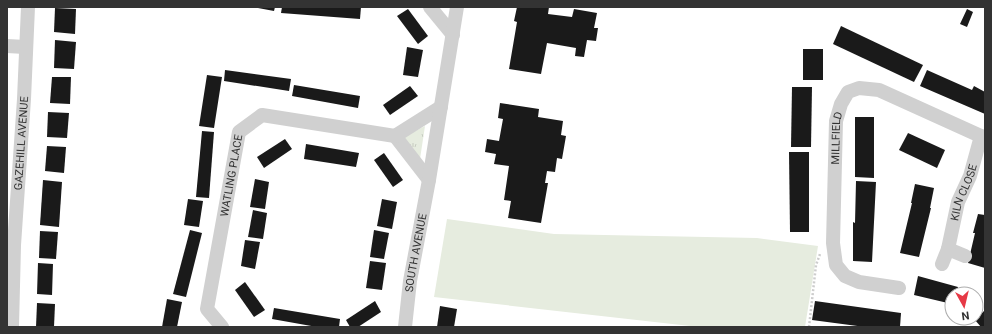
<svg xmlns="http://www.w3.org/2000/svg" width="992" height="334" font-family="Roboto,sans-serif">
	<style>
		.grass { fill: url(#grass-tufts) }
		.garden { fill: #e6ecdf }
		.building { fill: #1a1a1a }
		.lines { fill: none; stroke-linecap: round; stroke-linejoin: round }
		.path { stroke: #cdcdcd; stroke-width: 2.5; stroke-dasharray: 2 2; stroke-linecap: butt }
		.street { stroke: #d0d0d0; stroke-width: 14 }
		.labels { text-anchor: middle; stroke-width: 4; stroke-linejoin: round; paint-order: stroke }
		.street-label { font-size: 11px; fill: #333; stroke: #fff }
	</style>
	<defs>
		<pattern id="grass-tufts" width="24" height="20" patternUnits="userSpaceOnUse"><rect width="24" height="20" fill="#e6ecdf"/><path d="M3 7l-1-3M5 7V3M7 7l1-3M15 17l-1-3M17 17v-4M19 17l1-3" fill="none" stroke="#c6cbc0"/></pattern>
	</defs>
	<rect width="100%" height="100%" fill="#fff"/>
	<!-- grass -->
	<path class="grass" d="M425,126L420,159L403,138L407,135Z"/>
	<!-- garden -->
	<path class="garden" d="M447,219L554,234L757,238L818,246L805,327H699L434,297Z"/>
	<!-- building -->
	<g class="building">
		<path d="M252,7H275L274,11Z"/>
		<path d="M282,7H361L360,19L281,13Z"/>
		<path d="M517,7H549L548,14L572,17L574,9L597,13L594,28H598L596,41L587,40L584,57L575,56L576,48L547,43L541,74L509,69L517,22L514,21Z"/>
		<path d="M55,8L76,9L75,34L54,32Z"/>
		<path d="M408,9L428,36L418,44L397,16Z"/>
		<path d="M967,9L973,12L967,27L960,24Z"/>
		<path d="M841,26L923,65L914,82L833,44Z"/>
		<path d="M55,40L76,42L74,69L54,68Z"/>
		<path d="M407,47L423,50L418,77L403,75Z"/>
		<rect x="803" y="49" width="20" height="31"/>
		<path d="M225,70L291,79L289,91L224,81Z"/>
		<path d="M927,70L972,90L974,86L985,92V114L920,86Z"/>
		<path d="M207,75L222,77L214,128L199,126Z"/>
		<path d="M52,77H71L70,104L50,103Z"/>
		<path d="M294,85L360,96L358,108L292,96Z"/>
		<path d="M410,86L418,96L390,115L383,105Z"/>
		<path d="M792,87H812L811,147H791Z"/>
		<path d="M500,103L539,109L538,117L563,121L561,135L566,136L562,159L557,158L555,172L547,171L545,183H548L541,223L508,218L511,201L504,200L509,166L494,164L496,154L485,152L487,139L499,141L503,119L498,118Z"/>
		<path d="M48,112L69,113L67,138L47,137Z"/>
		<path d="M855,117H874V178L855,177Z"/>
		<path d="M202,131L214,132L209,198L196,197Z"/>
		<path d="M908,133L945,150L937,168L899,150Z"/>
		<path d="M285,139L292,149L264,168L257,157Z"/>
		<path d="M306,144L359,153L356,167L304,159Z"/>
		<path d="M47,146L66,147L64,173L45,171Z"/>
		<path d="M789,152H809V232H790Z"/>
		<path d="M384,153L403,180L393,187L374,160Z"/>
		<path d="M255,179L269,182L265,209L250,207Z"/>
		<path d="M43,180L62,182L59,227L40,225Z"/>
		<path d="M856,181L876,182L872,262L853,261V222L855,223Z"/>
		<path d="M915,184L934,188L930,208H931L919,257L900,253L912,203H911Z"/>
		<path d="M188,199L203,201L199,227L184,225Z"/>
		<path d="M382,199L397,202L392,229L377,226Z"/>
		<path d="M253,210L267,213L263,239L248,237Z"/>
		<path d="M978,214L985,215V268L968,263L975,233H973Z"/>
		<path d="M190,230L202,233L186,297L173,294Z"/>
		<path d="M374,230L389,233L384,259L370,257Z"/>
		<path d="M40,231L58,232L56,259L39,258Z"/>
		<path d="M245,240L260,242L255,269L241,266Z"/>
		<path d="M370,261L386,263L382,290L366,288Z"/>
		<path d="M38,263L53,264L52,295L37,294Z"/>
		<path d="M918,276L958,287L957,294H952V304L914,295Z"/>
		<path d="M245,282L265,310L254,317L235,290Z"/>
		<path d="M167,299L182,302L177,327H162Z"/>
		<path d="M375,301L381,312L358,327H350L346,320Z"/>
		<path d="M815,301L901,313L900,327H865L812,320Z"/>
		<path d="M37,303L55,304L54,327H36Z"/>
		<path d="M440,306L457,309L454,327H437Z"/>
		<path d="M274,308L340,319L339,327H317L272,319Z"/>
		<path d="M985,310V327H981L975,320Z"/>
	</g>
	<g class="lines">
		<!-- path -->
		<path class="path" d="M809,327L816,265L820,254"/>
		<!-- street -->
		<g class="street">
			<path d="M430,7L453,35"/>
			<path d="M7,46L25,47"/>
			<path d="M429,180L395,136L441,107"/>
			<path d="M948,249L965,256"/>
			<path id="s1" d="M942,264L948,249L958,202L970,176L981,136"/>
			<path id="s2" d="M899,288L859,282L845,276L836,265L833,243L836,121L841,104L848,92L859,88L879,90L985,138"/>
			<path id="s3" d="M12,327L14,245L24,99L28,7"/>
			<path id="s4" d="M222,327L207,309L239,132L262,115L395,136"/>
			<path id="s5" d="M405,327L410,281L429,180L457,7"/>
		</g>
	</g>
	<g class="labels">
		<!-- street labels -->
		<g class="street-label">
			<text dy="4" stroke="none"><textPath href="#s2" startOffset="197">MILLFIELD</textPath></text>
			<text dy="4" stroke="none"><textPath href="#s3" startOffset="184">GAZEHILL AVENUE</textPath></text>
			<text dy="4" stroke="none"><textPath href="#s4" startOffset="159">WATLING PLACE</textPath></text>
			<text dy="4" stroke="none"><textPath href="#s1" startOffset="75">KILN CLOSE</textPath></text>
			<text dy="4" stroke="none"><textPath href="#s5" startOffset="75">SOUTH AVENUE</textPath></text>
		</g>
	</g>
	<!-- border -->
	<rect width="992" height="334" fill="none" stroke="#333333" stroke-width="16"/>
	<!-- north arrow -->
	<g transform="translate(964 306) rotate(172)"><circle r="19" fill="#ffffff" stroke="#adadad"/>
	<path d="M0-3L7 15L0 10L-7 15Z" fill="#e63946"/>
	<text y="-6" font-size="11" font-weight="bold" text-anchor="middle" fill="#333333">N</text>
	</g>
</svg>
